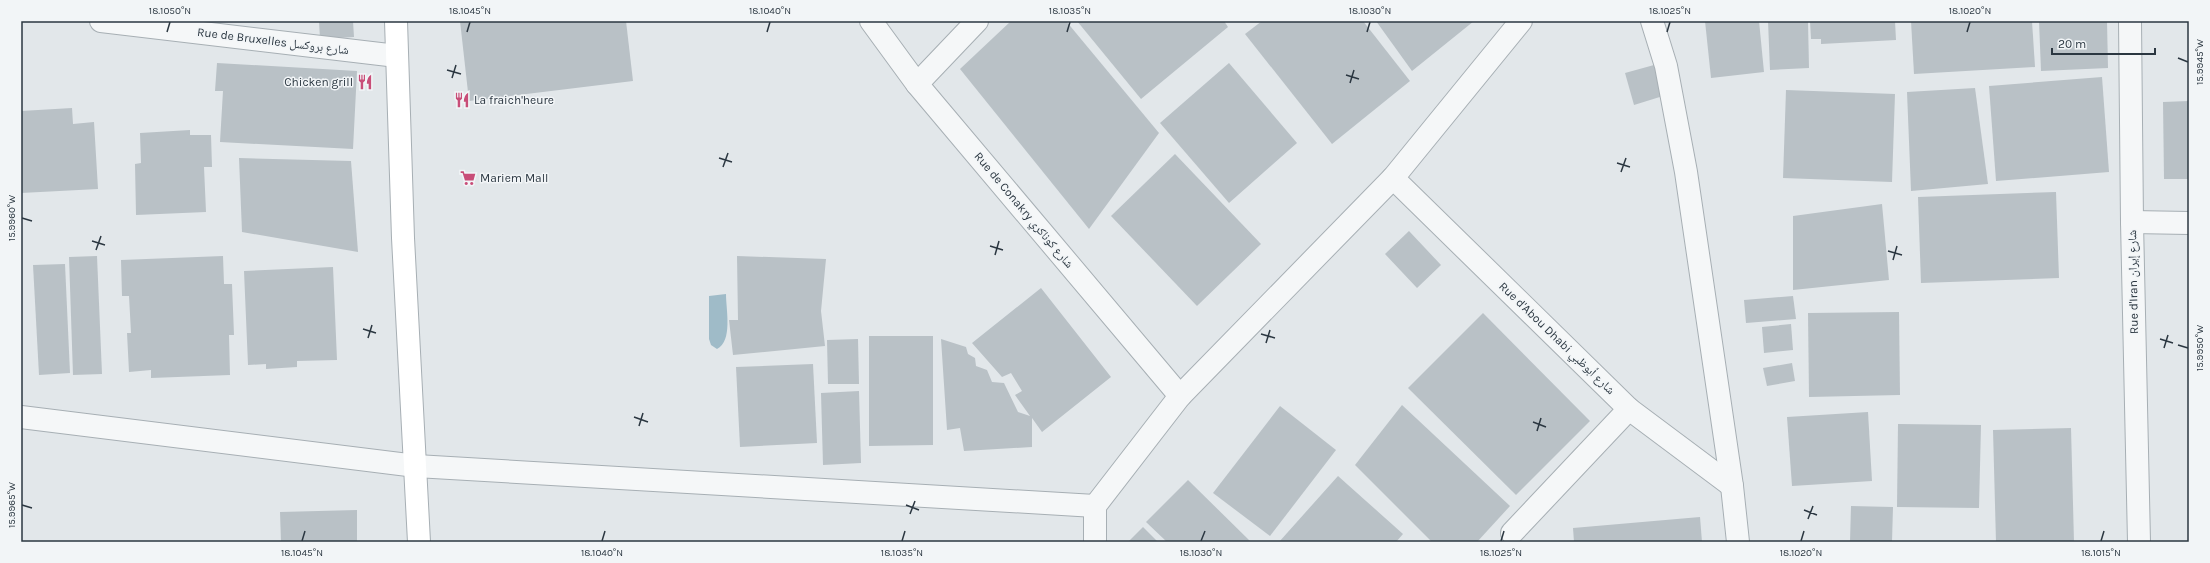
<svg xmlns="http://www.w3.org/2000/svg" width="2210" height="563" font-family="Karla,'Noto Naskh Arabic',sans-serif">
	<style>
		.water { fill: #9fbbc8 }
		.building { fill: #b9c1c6 }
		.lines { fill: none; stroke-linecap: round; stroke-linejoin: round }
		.minor-casing { stroke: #a7afb4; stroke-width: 24 }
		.secondary-casing { stroke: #a7afb4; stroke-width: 24 }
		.minor { stroke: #f5f7f8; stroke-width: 22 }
		.secondary { stroke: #fff; stroke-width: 22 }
		.ticks { fill: none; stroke: #2b3741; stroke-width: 1.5 }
		.labels { text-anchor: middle; stroke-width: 3; stroke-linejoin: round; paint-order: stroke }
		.street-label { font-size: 12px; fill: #2b3741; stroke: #f2f5f7 }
		.poi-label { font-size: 12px; fill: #2b3741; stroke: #f2f5f7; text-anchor: start }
		.neatline { fill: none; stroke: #2b3741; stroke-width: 1.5 }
		.ticks-label { font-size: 10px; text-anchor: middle; fill: #2b3741 }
	</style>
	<rect width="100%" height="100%" fill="#e2e7ea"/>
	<!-- water -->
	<path class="water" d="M726,294C726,310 733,341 717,349L711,345L709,339V296Z"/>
	<!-- building -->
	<g class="building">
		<path d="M319,21H353L354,37L320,39Z"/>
		<path d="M460,21H626L633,81L469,101Z"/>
		<path d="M1011,21H1066L1159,133L1089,229L960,69Z"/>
		<path d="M1077,21H1224L1228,27L1141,99Z"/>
		<path d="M1262,21H1363L1410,81L1332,144L1245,34Z"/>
		<path d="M1376,21H1474L1412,71Z"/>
		<path d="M1705,21H1759L1764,72L1711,78Z"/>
		<path d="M1768,21H1808L1809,68L1770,70Z"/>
		<path d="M1810,21H1895L1896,40L1821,44V39H1811Z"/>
		<path d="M1911,21H2032L2035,67L1914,74Z"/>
		<path d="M2039,21H2107L2108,68L2041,71Z"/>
		<path d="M217,63L357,71L353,149L220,142L223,91H215Z"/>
		<path d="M1229,63L1297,143L1229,203L1160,123Z"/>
		<path d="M1654,65L1663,96L1634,105L1625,73Z"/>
		<path d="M2102,77L2109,172L1996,181L1989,86Z"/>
		<path d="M1975,88L1988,184L1911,191L1907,92Z"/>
		<path d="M1786,90L1895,94L1892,182L1783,178Z"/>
		<path d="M2189,101V179H2164L2163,102Z"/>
		<path d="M72,108L73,124L94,122L98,189L21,193V111Z"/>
		<path d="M190,130V135H211L212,167H204L206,212L136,215L135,164L141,163L140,133Z"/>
		<path d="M1175,154L1261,244L1197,306L1111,216Z"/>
		<path d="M239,158L351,161L358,252L242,232Z"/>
		<path d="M2056,192L2059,278L1921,283L1918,197Z"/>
		<path d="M1882,204L1889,280L1793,290V216Z"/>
		<path d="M1409,231L1441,265L1417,288L1385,254Z"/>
		<path d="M97,256L102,374L73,375L69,257Z"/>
		<path d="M223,256L224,284H232L234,335H229L230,375L151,378V370L129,372L127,333H131L129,296H122L121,260Z"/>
		<path d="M737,256L826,259L821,311L825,346L733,355L729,320H738Z"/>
		<path d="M65,264L70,373L39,375L33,265Z"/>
		<path d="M333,267L337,360L297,361V367L266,369V364L248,365L244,271Z"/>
		<path d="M1041,288L1111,377L1042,432L1032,418V447L964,451L960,428L947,430L941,339L966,347L968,354L975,358L976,366L987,370L992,382L1004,383L1018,412L1030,416L1015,395L1022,391L1011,373L1002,377L972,343Z"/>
		<path d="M1793,296L1796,319L1746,323L1744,300Z"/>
		<path d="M1899,312L1900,395L1809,397L1808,313Z"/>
		<path d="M1483,313L1590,421L1516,495L1408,388Z"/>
		<path d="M1791,324L1793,350L1764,353L1762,327Z"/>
		<path d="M869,336H933V445L869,446Z"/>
		<path d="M858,339L859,384H828L827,340Z"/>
		<path d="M1792,363L1795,381L1767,386L1763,368Z"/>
		<path d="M813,364L817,443L740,447L736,367Z"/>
		<path d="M859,391L861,463L823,465L821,393Z"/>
		<path d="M1402,405L1510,506L1477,542H1432L1355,465Z"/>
		<path d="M1280,406L1336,450L1270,536L1213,493Z"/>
		<path d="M1868,412L1872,481L1792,486L1787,417Z"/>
		<path d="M1898,424L1981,425L1979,508L1897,507Z"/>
		<path d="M2071,428L2074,542H1996L1993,430Z"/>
		<path d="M1338,476L1403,534L1396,542H1279Z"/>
		<path d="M1188,480L1251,542H1167L1146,522Z"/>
		<path d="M1851,506L1893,507L1892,542H1850Z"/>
		<path d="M357,510V542H281L280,512Z"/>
		<path d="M1700,517L1702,542H1574L1573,528Z"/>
		<path d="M1143,527L1158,542H1128Z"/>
	</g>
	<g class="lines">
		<defs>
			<g id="minor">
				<path d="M101,21L397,56"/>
				<path d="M871,21L917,84L1180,396"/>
				<path d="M1652,21L1666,66L1686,172L1732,486L1738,542"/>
				<path d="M2130,21L2132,222L2139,542"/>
				<path d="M917,84L977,21"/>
				<path d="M1393,178L1629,409L1732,486"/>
				<path d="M2132,222L2189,223"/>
				<path d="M21,417L416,466L1095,506"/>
				<path d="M1512,533L1629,409"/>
				<path d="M1095,542V506L1180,396L1393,178L1521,21"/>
			</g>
			<path id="secondary" d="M396,21L403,238L419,542"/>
		</defs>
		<!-- minor casing -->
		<use href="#minor" class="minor-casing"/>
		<!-- secondary casing -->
		<use href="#secondary" class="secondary-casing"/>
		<!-- minor -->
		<use href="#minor" class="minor"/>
		<!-- secondary -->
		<use href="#secondary" class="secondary"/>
	</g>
	<!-- ticks -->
	<path class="ticks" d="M167,32L170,22M467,32L470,22M767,32L770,22M1067,32L1070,22M1367,32L1370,22M1667,32L1670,22M1967,32L1970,22M2178,58L2188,62M447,70L461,74M1346,75L1359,79M452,78L456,65M1350,83L1354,70M719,158L732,162M1617,163L1630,167M723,167L728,153M1621,172L1626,158M22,218L32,221M92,241L105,245M990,246L1003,250M96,250L101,236M1888,251L1902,255M995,255L999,241M1893,260L1897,246M363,329L376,333M1261,334L1275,338M368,338L372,325M2160,339L2173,343M1266,343L1270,330M2178,345L2188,348M2164,348L2168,335M634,417L648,422M1533,422L1546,427M639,426L643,413M1537,431L1541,418M22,505L32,508M906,505L919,510M1804,510L1817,515M910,514L915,501M1808,519L1813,506M302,541L305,531M602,541L605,531M902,541L905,531M1201,541L1205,531M1501,541L1504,531M1801,541L1804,531M2101,541L2104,531"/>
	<!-- icons -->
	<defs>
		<symbol id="restaurant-bare" viewBox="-9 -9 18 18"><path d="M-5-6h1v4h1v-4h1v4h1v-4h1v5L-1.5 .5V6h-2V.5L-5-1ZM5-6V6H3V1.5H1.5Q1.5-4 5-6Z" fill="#c84d78" stroke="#f2f5f7" stroke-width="2.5" paint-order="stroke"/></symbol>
		<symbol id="supermarket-bare" viewBox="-9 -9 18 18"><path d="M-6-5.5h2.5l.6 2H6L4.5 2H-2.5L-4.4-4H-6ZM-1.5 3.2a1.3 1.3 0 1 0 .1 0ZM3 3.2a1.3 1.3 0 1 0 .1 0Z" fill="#c84d78" stroke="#f2f5f7" stroke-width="2.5" paint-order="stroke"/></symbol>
	</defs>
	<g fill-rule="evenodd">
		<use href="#restaurant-bare" x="354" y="71" width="22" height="22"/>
		<use href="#restaurant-bare" x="451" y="89" width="22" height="22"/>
		<use href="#supermarket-bare" x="457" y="167" width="22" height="22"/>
	</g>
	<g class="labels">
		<!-- street labels -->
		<g class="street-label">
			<text transform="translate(273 41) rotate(7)" y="4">Rue de Bruxelles شارع بروكسل</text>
			<text transform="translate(1024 210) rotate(50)" y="4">Rue de Conakry شارع كوناكري</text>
			<text transform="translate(2133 282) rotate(-91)" y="4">Rue d'Iran شارع إيران</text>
			<text transform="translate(1557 338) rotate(44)" y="4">Rue d'Abou Dhabi شارع أبوظبي</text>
		</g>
		<!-- poi labels -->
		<g class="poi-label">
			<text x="353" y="86" text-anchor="end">Chicken grill</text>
			<text x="474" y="104">La fraich'heure</text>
			<text x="480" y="182">Mariem Mall</text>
		</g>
	</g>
	<!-- border -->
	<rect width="2210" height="563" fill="none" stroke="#f2f5f7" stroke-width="44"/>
	<!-- scale -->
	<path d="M2052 48v6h103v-6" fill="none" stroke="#2b3741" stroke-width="2"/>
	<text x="2058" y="48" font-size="12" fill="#2b3741" stroke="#f2f5f7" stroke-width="3" paint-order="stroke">20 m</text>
	<rect x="22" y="22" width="2166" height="519" class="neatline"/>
	<g class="ticks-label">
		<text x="170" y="14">18.1050°N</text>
		<text x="470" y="14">18.1045°N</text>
		<text x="770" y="14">18.1040°N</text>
		<text x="1070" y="14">18.1035°N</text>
		<text x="1370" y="14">18.1030°N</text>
		<text x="1670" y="14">18.1025°N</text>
		<text x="1970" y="14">18.1020°N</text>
		<text transform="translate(2199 62) rotate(-90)" y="4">15.9945°W</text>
		<text transform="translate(11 218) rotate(-90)" y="4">15.9960°W</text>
		<text transform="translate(2199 348) rotate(-90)" y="4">15.9950°W</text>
		<text transform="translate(11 505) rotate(-90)" y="4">15.9965°W</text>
		<text x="302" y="556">18.1045°N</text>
		<text x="602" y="556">18.1040°N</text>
		<text x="902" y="556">18.1035°N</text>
		<text x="1201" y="556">18.1030°N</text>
		<text x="1501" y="556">18.1025°N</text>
		<text x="1801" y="556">18.1020°N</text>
		<text x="2101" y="556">18.1015°N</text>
	</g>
</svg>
